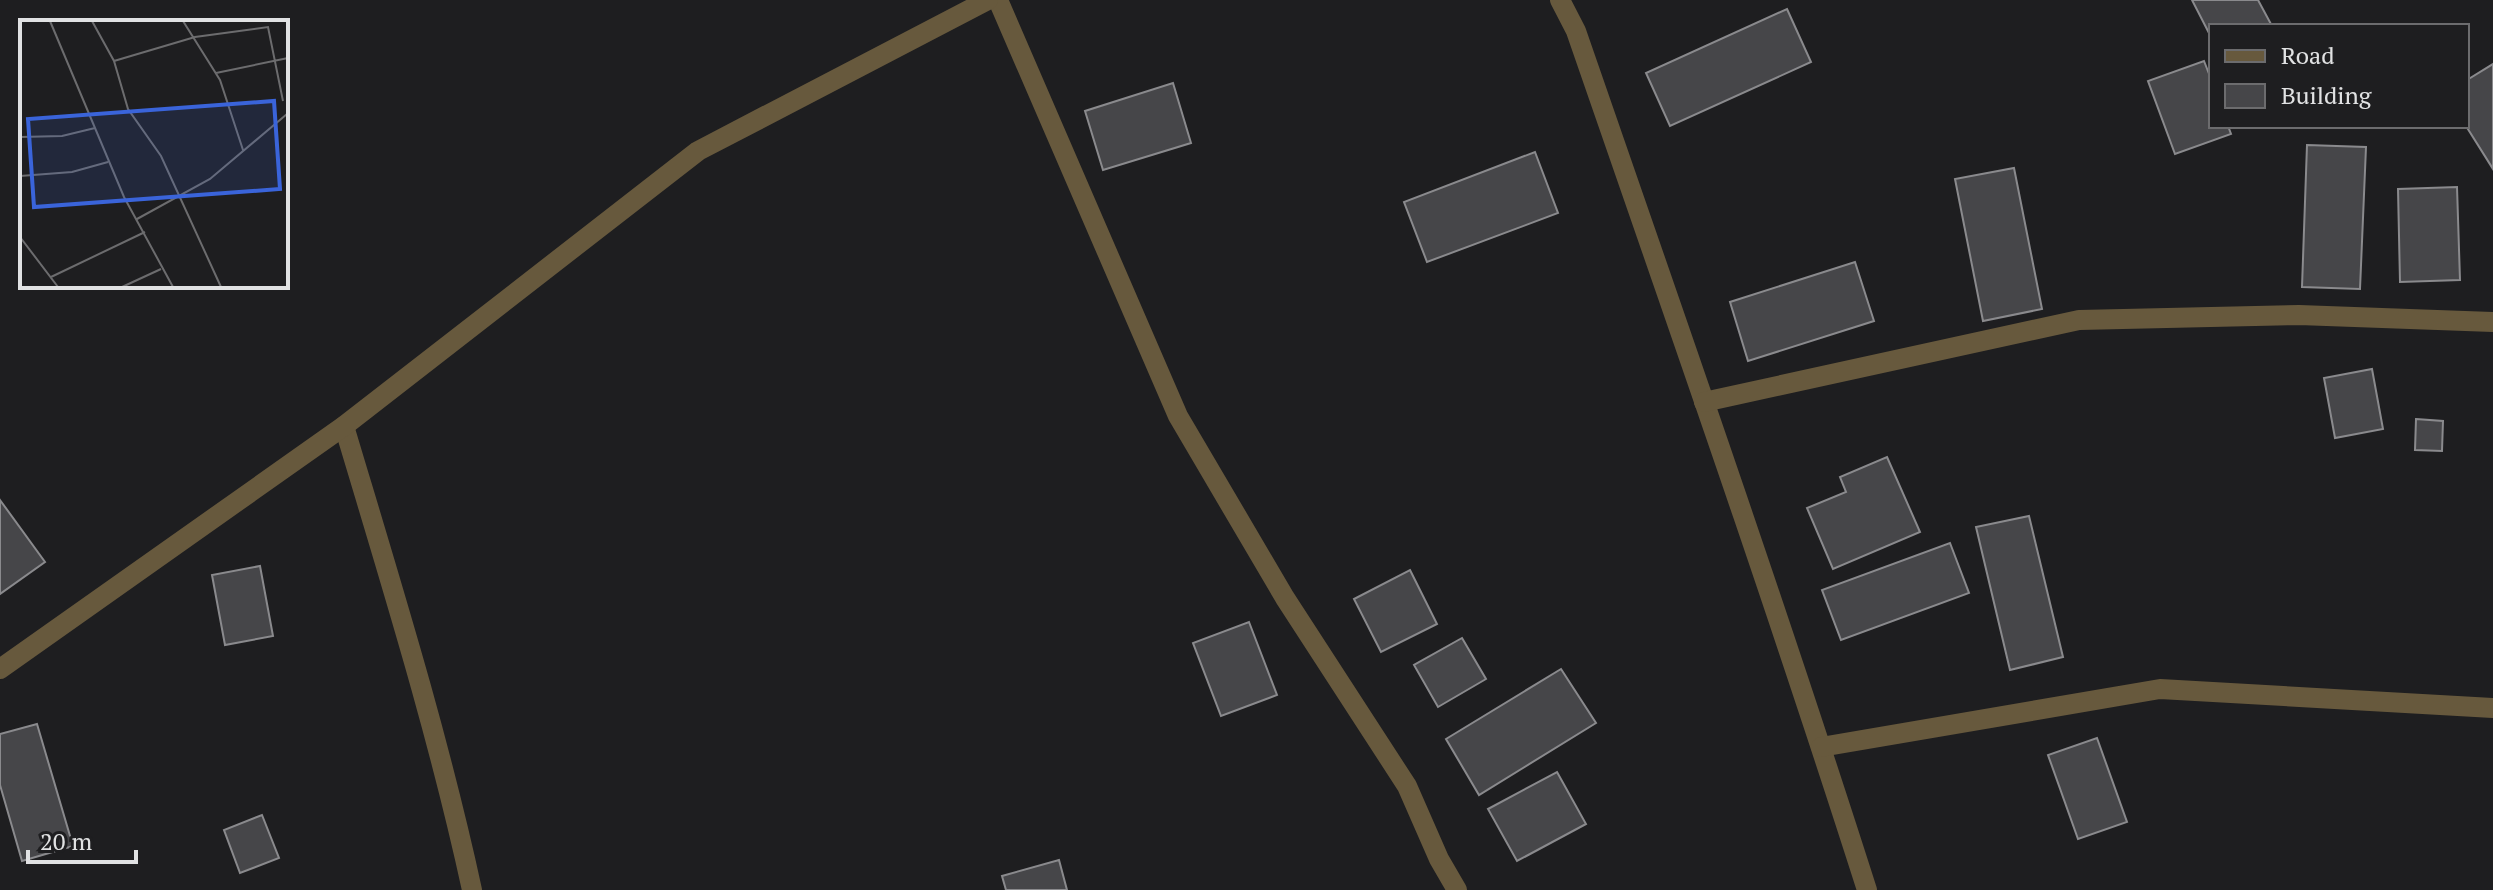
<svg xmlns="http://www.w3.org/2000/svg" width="2493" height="890" font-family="'PT Serif',serif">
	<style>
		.building { fill: #464649; stroke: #8a8a8d; stroke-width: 2 }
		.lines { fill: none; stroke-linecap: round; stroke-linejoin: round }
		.street { stroke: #67593d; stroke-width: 20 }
		.inset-road { fill: none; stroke: #6c6c6e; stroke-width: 2 }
		.view { fill: #3a64da; fill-opacity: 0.15; stroke: #3a64da; stroke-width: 4 }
		.inset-edge { fill: none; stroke: #e1e2e3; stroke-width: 4 }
	</style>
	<rect width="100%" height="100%" fill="#1e1e20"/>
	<!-- building -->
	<g class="building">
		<path d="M2192,0H2258L2272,26H2211V37Z"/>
		<path d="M1787,9L1811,62L1670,126L1646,73Z"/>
		<path d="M2204,61L2211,79V126H2228L2231,134L2175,154L2148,81Z"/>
		<path d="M2493,64V169L2466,126L2467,80Z"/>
		<path d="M1173,83L1191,143L1103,170L1085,111Z"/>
		<path d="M2307,145L2366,147L2360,289L2302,287Z"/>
		<path d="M1535,152L1558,213L1427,262L1404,202Z"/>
		<path d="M2014,168L2042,309L1983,321L1955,179Z"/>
		<path d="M2457,187L2460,280L2400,282L2398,189Z"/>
		<path d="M1855,262L1874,321L1748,361L1730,302Z"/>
		<path d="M2372,369L2383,429L2335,438L2324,378Z"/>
		<path d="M2416,419L2443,421L2442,451L2415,450Z"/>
		<path d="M1887,457L1920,532L1833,569L1807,508L1846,492L1840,477Z"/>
		<path d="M0,500L45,562L0,594Z"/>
		<path d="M2029,516L2063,657L2010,670L1976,527Z"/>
		<path d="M1950,543L1969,593L1841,640L1822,590Z"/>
		<path d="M260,566L273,636L225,645L212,575Z"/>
		<path d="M1410,570L1437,624L1381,652L1354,599Z"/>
		<path d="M1249,622L1277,695L1221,716L1193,643Z"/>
		<path d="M1462,638L1486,679L1438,707L1414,665Z"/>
		<path d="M1561,669L1596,723L1479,795L1446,739Z"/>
		<path d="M37,724L73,846L22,861L0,785V734Z"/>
		<path d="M2097,738L2127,822L2078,839L2048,755Z"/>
		<path d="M1557,772L1586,824L1517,861L1488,809Z"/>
		<path d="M262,815L279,858L240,873L224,830Z"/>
		<path d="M1059,860L1067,890H1006L1002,876Z"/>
	</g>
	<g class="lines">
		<!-- street -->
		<g class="street">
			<path d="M998,0L1178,416L1285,598L1407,786L1439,859L1457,890"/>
			<path d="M1560,0L1576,31C1675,317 1775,602 1867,890"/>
			<path d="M1704,402L2079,320L2299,315L2493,322"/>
			<path d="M344,426C390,580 438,733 472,890"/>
			<path d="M0,669L344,426L698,151L988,0"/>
			<path d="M1821,747L2160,689L2493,708"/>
		</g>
	</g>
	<!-- overview -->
	<g transform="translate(20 20)">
		<rect width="268" height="268" fill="#1e1e20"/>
		<path class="inset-road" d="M30,1L104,177L153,267M72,1L94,41L108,89L141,136L201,267M163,1L200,60L223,130M94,41L175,17L248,7L263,81M196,53L268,38M0,117L42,116L75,108M0,156L52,152L88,142M117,199L190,159L267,94M0,217L38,267M31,257L125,212M102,267L141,249"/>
		<path class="view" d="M254,81L260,169L14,187L8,99Z"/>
		<rect width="268" height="268" class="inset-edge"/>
	</g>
	<!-- legend -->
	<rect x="2209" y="24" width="260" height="104" fill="#1e1e20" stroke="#6c6c6e" stroke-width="2"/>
	<rect x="2225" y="50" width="40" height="12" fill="#67593d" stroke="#6c6c6e" stroke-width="2"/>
	<text x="2281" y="64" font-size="24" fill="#e1e2e3">Road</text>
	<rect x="2225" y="84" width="40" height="24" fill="#464649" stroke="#6c6c6e" stroke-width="2"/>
	<text x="2281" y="104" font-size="24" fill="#e1e2e3">Building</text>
	<!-- scale -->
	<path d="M28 850v12h108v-12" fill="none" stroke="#e1e2e3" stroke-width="4"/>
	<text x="40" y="850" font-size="24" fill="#e1e2e3" stroke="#1e1e20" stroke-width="6" paint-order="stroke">20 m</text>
</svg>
